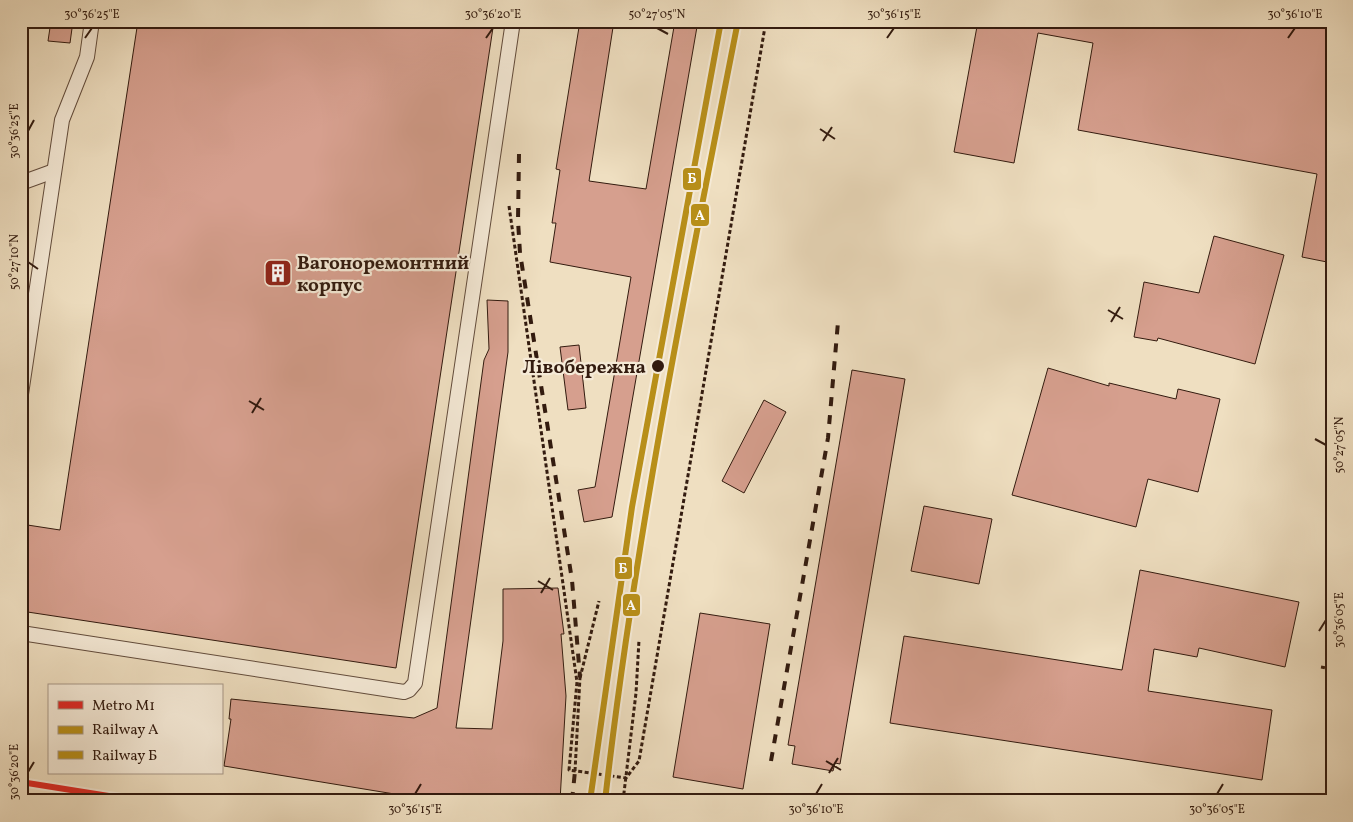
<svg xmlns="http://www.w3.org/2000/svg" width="1353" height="822" font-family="Vollkorn,serif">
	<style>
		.building { fill: #d69f8e; stroke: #331b0f }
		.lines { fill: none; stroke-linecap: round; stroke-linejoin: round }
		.service-casing { stroke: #624c3c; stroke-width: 16 }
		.path { stroke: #331b0f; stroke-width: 3; stroke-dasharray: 4 2.5; stroke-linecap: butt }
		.service { stroke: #f5ead7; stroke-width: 14 }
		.rail { stroke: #331b0f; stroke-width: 4; stroke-dasharray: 9 9; stroke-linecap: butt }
		.rail-1-casing { stroke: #f5ead7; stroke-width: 10 }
		.rail-2-casing { stroke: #f5ead7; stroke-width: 10 }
		.rail-1 { stroke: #b88f19; stroke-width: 6 }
		.rail-2 { stroke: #b88f19; stroke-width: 6 }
		.metro-1-casing { stroke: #f5ead7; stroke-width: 10 }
		.metro-1 { stroke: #dd2a26; stroke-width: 6 }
		.ticks { fill: none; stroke: #331b0f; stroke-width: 2 }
		.stop-dot { fill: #331b0f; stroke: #f5ead7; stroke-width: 2 }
		.labels { text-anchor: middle; stroke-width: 4.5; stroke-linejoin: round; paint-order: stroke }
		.poi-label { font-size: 19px; font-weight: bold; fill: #331b0f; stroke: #f5ead7; text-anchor: start }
		.stop-label { font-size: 19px; font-weight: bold; fill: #331b0f; stroke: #f5ead7; text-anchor: end }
		.line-badge { stroke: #f5ead7; stroke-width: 2 }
		.badge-label { font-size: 14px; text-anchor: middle; font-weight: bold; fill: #fff }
		.neatline { fill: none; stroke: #331b0f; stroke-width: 2 }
		.ticks-label { font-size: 12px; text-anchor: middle; fill: #331b0f }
	</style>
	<rect width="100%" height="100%" fill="#efdfc1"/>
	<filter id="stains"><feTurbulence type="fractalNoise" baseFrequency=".004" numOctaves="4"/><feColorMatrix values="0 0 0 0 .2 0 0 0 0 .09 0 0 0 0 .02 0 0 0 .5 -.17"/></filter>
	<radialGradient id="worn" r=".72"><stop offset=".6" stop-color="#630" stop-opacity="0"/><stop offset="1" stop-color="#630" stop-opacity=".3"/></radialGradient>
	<!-- building -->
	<g class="building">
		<path d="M51,21H73L70,43L48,41Z"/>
		<path d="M138,21H494L396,668L21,611V524L60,530Z"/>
		<path d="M580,21H614L589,181L646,189L675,21H698L612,517L584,522L578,490L595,487L631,277L550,262L556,223H552L560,170L556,169Z"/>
		<path d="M978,21H1332V263L1302,257L1317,174L1078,130L1093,43L1038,33L1014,163L954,152Z"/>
		<path d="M1214,236L1284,255L1255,364L1158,338L1157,341L1134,337L1144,282L1199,293Z"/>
		<path d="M487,300L508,301V352L456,728L492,729L503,641V589L558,588L564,634H561L566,696L560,801H437L224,766L231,719H229L231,699L414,718L437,708L484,360L489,349Z"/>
		<path d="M579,345L586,408L568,410L560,347Z"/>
		<path d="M1048,368L1109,386V383L1176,399L1178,389L1220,399L1198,492L1148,479L1136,527L1012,495Z"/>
		<path d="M852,370L905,379L840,764L835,763L833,771L792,764L795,746L788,745Z"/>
		<path d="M764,400L786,412L744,493L722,481Z"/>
		<path d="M924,506L992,519L979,584L911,571Z"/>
		<path d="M1140,570L1299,602L1285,667L1199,648L1197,657L1154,649L1148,691L1272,710L1262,780L890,723L904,636L1122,670Z"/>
		<path d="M700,613L770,624L743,789L673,777Z"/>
	</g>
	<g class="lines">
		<defs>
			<g id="service">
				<path d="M21,183L54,171"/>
				<path d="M21,394L62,120L87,57L92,21"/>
				<path d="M21,633L404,692L409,690L415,683L513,21"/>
			</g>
		</defs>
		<!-- service casing -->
		<use href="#service" class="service-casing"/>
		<!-- path -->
		<g class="path">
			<path d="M509,206L577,682L569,770L626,778L639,761L766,21"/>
			<path d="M1321,667L1332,669"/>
			<path d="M580,678L599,601"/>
			<path d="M575,771L580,677"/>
			<path d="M623,801L636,693L639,640"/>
		</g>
		<!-- service -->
		<use href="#service" class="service"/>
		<!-- rail -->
		<g class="rail">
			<path d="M519,154L518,221L520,253L572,580L580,677"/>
			<path d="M771,761L828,438L838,322"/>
			<path d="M572,801L575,771"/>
		</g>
		<defs>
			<path id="rail-1" d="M605,801C635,538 687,280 738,21"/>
			<path id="rail-2" d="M590,801L632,507L721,21"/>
		</defs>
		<!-- rail-1 casing -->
		<use href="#rail-1" class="rail-1-casing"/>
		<!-- rail-2 casing -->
		<use href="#rail-2" class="rail-2-casing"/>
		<!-- rail-1 -->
		<use href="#rail-1" class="rail-1"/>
		<!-- rail-2 -->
		<use href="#rail-2" class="rail-2"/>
		<defs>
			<path id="metro-1" d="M21,782L140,801"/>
		</defs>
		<!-- metro-1 casing -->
		<use href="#metro-1" class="metro-1-casing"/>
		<!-- metro-1 -->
		<use href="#metro-1" class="metro-1"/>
	</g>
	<!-- ticks -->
	<path class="ticks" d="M657,28L668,34M85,38L92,28M486,38L493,28M887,38L894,28M1288,38L1295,28M820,129L835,139M28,131L34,120M823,141L832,127M28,262L38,269M1108,310L1123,319M1111,322L1120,307M249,401L264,410M252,413L261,398M1315,439L1326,445M538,581L553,590M541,593L550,578M1319,631L1326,620M826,761L841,770M28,772L34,762M829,773L838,758M415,794L421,784M816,794L822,784M1217,794L1223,784"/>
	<!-- icons -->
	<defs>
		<symbol id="building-square" viewBox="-11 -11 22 22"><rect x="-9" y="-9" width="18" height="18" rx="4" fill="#8f2418" stroke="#f5ead7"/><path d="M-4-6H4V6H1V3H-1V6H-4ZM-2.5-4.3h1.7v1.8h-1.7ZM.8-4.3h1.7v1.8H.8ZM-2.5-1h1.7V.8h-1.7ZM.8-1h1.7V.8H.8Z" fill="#fff"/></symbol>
	</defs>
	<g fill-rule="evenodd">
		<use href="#building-square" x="262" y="257" width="32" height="32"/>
	</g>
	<!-- markers -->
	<circle class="stop-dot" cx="658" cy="366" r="7"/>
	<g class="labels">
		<!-- poi labels -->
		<g class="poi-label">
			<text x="297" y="269">Вагоноремонтний<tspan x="297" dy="22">корпус</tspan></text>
		</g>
		<!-- stop labels -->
		<g class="stop-label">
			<text x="646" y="373">Лівобережна</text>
		</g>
	</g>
	<g class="line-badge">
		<rect x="682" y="167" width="20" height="24" rx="5" fill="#b88f19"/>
		<rect x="690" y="203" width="20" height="24" rx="5" fill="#b88f19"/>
		<rect x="614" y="556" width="19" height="24" rx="5" fill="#b88f19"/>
		<rect x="622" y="593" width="19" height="24" rx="5" fill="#b88f19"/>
	</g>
	<g class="badge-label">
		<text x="692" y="183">Б</text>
		<text x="700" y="220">A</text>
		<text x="623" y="573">Б</text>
		<text x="631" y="610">A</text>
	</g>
	<!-- margin -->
	<rect width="1353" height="822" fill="none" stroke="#efdfc1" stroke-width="55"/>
	<!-- legend -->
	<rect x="48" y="684" width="175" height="90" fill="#f5ead7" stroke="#a79787"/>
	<rect x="58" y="701" width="25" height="8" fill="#dd2a26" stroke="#a79787"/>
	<text x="92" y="710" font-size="15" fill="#331b0f">Metro M1</text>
	<rect x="58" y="726" width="25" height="8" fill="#b88f19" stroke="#a79787"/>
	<text x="92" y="734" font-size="15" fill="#331b0f">Railway A</text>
	<rect x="58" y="751" width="25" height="8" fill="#b88f19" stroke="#a79787"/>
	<text x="92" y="760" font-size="15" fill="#331b0f">Railway Б</text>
	<rect x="28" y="28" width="1298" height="766" class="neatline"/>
	<g class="ticks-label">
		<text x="92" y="18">30°36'25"E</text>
		<text x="493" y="18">30°36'20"E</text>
		<text x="657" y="18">50°27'05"N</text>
		<text x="894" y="18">30°36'15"E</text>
		<text x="1295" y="18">30°36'10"E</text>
		<text transform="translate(14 131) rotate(-90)" y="4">30°36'25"E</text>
		<text transform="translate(14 262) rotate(-90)" y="4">50°27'10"N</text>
		<text transform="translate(1339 445) rotate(-90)" y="4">50°27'05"N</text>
		<text transform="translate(1339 620) rotate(-90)" y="4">30°36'05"E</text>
		<text transform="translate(14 772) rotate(-90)" y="4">30°36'20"E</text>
		<text x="415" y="813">30°36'15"E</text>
		<text x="816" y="813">30°36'10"E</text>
		<text x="1217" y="813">30°36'05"E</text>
	</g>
	<rect width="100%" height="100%" filter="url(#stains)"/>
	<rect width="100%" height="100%" fill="url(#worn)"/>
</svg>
